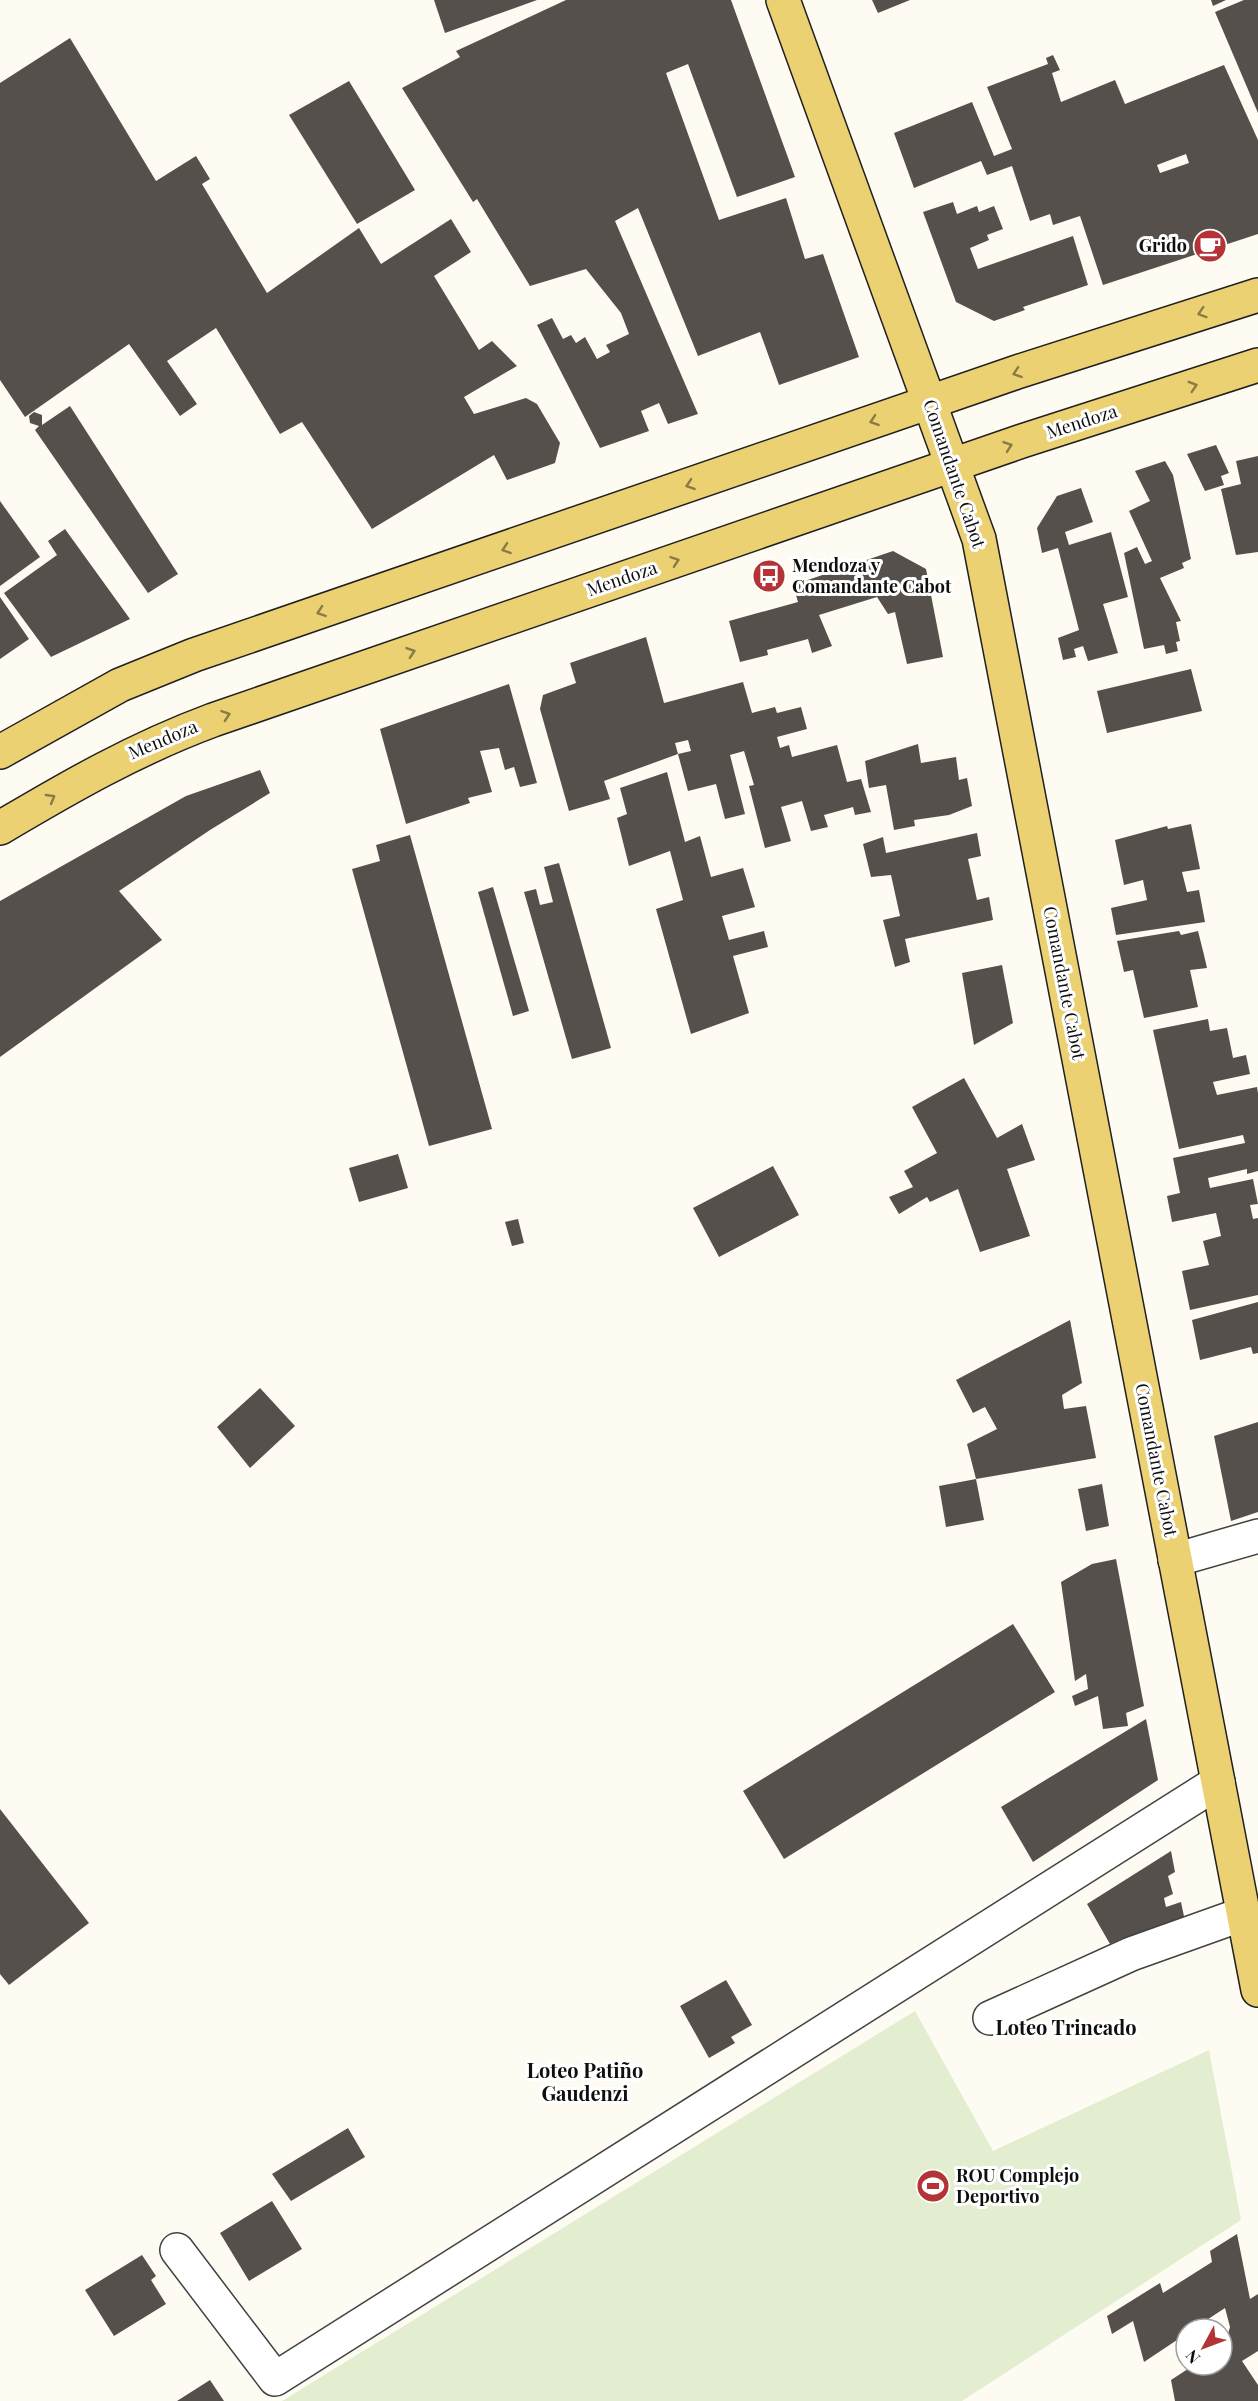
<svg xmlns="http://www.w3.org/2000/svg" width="1258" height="2401" font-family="'Playfair Display',serif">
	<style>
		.pitch { fill: #e2eecf }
		.building { fill: #56504c; fill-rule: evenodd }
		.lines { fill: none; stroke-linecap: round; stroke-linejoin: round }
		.minor-casing { stroke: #424242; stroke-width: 36 }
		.major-casing { stroke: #202020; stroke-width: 36 }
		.minor { stroke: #fff; stroke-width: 33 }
		.major { stroke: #ecd173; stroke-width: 33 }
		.oneway { stroke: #897a46 }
		.labels { text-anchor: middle; stroke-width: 6; stroke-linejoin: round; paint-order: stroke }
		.poi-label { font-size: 18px; font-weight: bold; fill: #0f0f0f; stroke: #fff; text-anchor: start }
		.street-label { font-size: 18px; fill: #0f0f0f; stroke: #fff }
		.neighbourhood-label { font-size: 20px; font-weight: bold; fill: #0f0f0f; stroke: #fff }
	</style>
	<rect width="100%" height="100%" fill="#fefcf2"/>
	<!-- pitch -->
	<path class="pitch" d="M915,2011L993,2151L1209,2050L1241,2220L962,2401H282Z"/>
	<!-- building -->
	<g class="building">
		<path d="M434,0H537L445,33Z"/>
		<path d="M566,0H731L795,177L737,197L688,64L666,73L719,220L786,198L805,259L823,254L859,357L779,385L760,332L698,356L638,208L615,221L698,414L668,424L659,403L641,411L649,431L600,448L537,325L552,318L563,339L571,335L576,343L585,337L597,359L610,352L606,345L629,334L621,313L586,269L530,286L477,199L473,202L402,88L460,57L456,51Z"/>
		<path d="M872,0H910L878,13Z"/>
		<path d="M1211,0H1226L1213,6Z"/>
		<path d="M1258,0V113L1215,12L1244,0Z"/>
		<path d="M70,38L156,181L196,156L210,179L202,184L267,293L359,228L381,264L451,219L471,252L434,276L479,350L492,341L517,366L464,397L474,414L526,398L537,404L560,443L555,463L507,480L494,455L372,529L302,422L280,434L216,328L167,361L197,404L180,416L129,344L25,417L0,380V83Z"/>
		<path d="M1053,55L1060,70L1052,73L1061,102L1115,80L1125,104L1224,65L1258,140V234L1103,285L1080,216L1053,225L1050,214L1030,221L1012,166L987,175L981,161L914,188L894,133L972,102L994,156L1012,149L987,87L1048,64L1046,58ZM1186,154L1189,163L1160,173L1157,165Z"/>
		<path d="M349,81L415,190L357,224L289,115Z"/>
		<path d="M953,202L957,214L977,206L979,212L994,206L1003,229L987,235L989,240L970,248L978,269L1073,236L1088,285L1023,307L1025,310L994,321L956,302L923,212Z"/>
		<path d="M70,406L178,574L148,593L35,430L39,426L30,423L29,416L34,412L42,415V425Z"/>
		<path d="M1216,445L1229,473L1221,476L1224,485L1205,491L1187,454Z"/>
		<path d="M1258,456V552L1236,555L1221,489L1241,484L1236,461Z"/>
		<path d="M1165,461L1173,475L1191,559L1182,563L1184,568L1160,578L1181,621L1176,622L1180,641L1176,642L1178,651L1166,654L1164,645L1144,649L1124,553L1137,547L1145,564L1152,561L1129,511L1150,501L1135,471Z"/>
		<path d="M1081,488L1093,522L1065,532L1069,545L1111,532L1128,597L1103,604L1118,653L1088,661L1083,646L1074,649L1076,657L1063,660L1058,638L1079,630L1058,548L1042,553L1037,528L1057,496Z"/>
		<path d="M0,501L40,557L0,586Z"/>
		<path d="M65,529L130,619L51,657L4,593L57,555L48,541Z"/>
		<path d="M893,551L926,569L943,657L907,664L895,612L888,614L877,597L819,615L832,646L812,653L808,639L767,650L768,655L740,662L729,621L798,602L793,585Z"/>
		<path d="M0,597L29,639L0,659Z"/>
		<path d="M646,637L664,703L743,682L752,713L775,707L777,713L801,707L807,729L777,737L780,748L789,745L792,757L837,745L847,782L861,779L871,812L855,815L853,807L824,815L828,827L811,831L802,801L781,807L791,841L765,848L749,786L754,785L744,751L730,755L745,814L725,819L716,784L688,791L678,754L691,751L688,740L675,743L678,754L604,781L610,799L569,811L540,709L543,695L576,683L570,663Z"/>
		<path d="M1191,669L1202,711L1107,733L1097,691Z"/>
		<path d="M509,684L537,783L520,787L514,767L505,770L499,748L480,751L492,792L468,798L470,803L406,824L380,729Z"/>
		<path d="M918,744L921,763L956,757L959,780L967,778L972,806L949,815L914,820L915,826L894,830L886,785L869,788L865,761Z"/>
		<path d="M260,770L270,793L210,830L119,891L162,940L0,1057V901L186,796Z"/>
		<path d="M667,772L685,842L700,836L711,877L743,868L755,907L722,916L729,940L764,931L768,947L733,956L749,1013L691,1034L656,909L683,900L670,851L629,866L617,818L627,814L620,788Z"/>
		<path d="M1191,824L1200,869L1182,872L1187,892L1199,890L1205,922L1116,935L1111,908L1147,900L1143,880L1124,885L1115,840L1167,826L1168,829Z"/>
		<path d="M977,833L981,856L968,859L977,900L989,897L993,920L905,939L910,962L895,967L883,920L900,916L891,875L871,877L863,844L883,837L886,853Z"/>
		<path d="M410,835L492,1129L429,1146L352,869L380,861L376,845Z"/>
		<path d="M559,863L611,1048L572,1059L524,892L536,889L540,905L553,902L544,867Z"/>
		<path d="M493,887L529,1011L513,1016L478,892Z"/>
		<path d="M1179,931L1181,935L1198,931L1204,955L1207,968L1190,970L1198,1007L1144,1018L1133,970L1124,972L1117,941Z"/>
		<path d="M1002,965L1013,1023L974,1045L962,973Z"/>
		<path d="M1208,1019L1210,1031L1227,1028L1233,1058L1246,1055L1250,1074L1213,1082L1217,1095L1257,1087L1258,1093V1171L1247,1174V1169L1208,1178L1210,1188L1253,1179L1258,1204L1250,1205L1253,1219L1258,1218V1295L1190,1310L1182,1271L1209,1265L1203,1241L1221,1236L1216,1213L1172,1222L1167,1196L1180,1193L1173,1158L1245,1143L1243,1135L1179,1149L1153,1030Z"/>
		<path d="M964,1078L997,1138L1022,1124L1035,1160L1007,1169L1030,1236L980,1252L958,1189L930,1202L927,1197L899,1214L889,1197L913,1187L904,1171L937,1153L912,1107Z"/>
		<path d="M398,1154L408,1188L359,1202L349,1168Z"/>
		<path d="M773,1166L799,1215L719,1257L693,1208Z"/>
		<path d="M518,1219L524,1243L512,1246L505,1222Z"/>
		<path d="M1258,1302V1353L1253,1354L1251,1347L1200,1360L1192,1320Z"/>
		<path d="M1070,1320L1082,1383L1062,1395L1064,1409L1086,1406L1096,1458L976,1479L967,1444L997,1429L985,1407L973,1413L956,1380Z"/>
		<path d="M260,1388L295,1426L250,1468L217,1427Z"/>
		<path d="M1258,1422V1512L1231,1521L1214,1436Z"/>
		<path d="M976,1479L984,1520L946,1527L939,1486Z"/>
		<path d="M1102,1484L1109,1526L1086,1531L1078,1489Z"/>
		<path d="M1116,1559L1144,1706L1126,1713L1128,1726L1103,1729L1098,1696L1075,1706L1072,1696L1088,1689L1086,1674L1075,1681L1061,1582L1092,1564Z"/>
		<path d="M1013,1624L1055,1692L784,1859L743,1791Z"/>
		<path d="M1146,1719L1158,1780L1033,1862L1001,1807Z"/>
		<path d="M0,1809L89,1923L9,1985L0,1974Z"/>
		<path d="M1171,1851L1175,1872L1168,1876L1173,1894L1164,1898L1166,1907L1181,1902L1185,1921L1126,1943L1123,1938L1110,1944L1087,1904Z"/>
		<path d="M726,1980L752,2025L731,2037L735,2043L709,2058L680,2006Z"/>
		<path d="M348,2128L365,2157L291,2201L272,2174Z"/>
		<path d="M272,2201L302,2249L249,2281L220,2233Z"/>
		<path d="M1237,2234L1250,2299L1258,2294V2351L1242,2361L1258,2385V2401H1175L1171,2380L1194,2365H1222V2346L1225,2344L1230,2327L1225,2308L1193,2329H1186V2334L1144,2362L1133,2321L1112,2334L1107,2316L1160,2283L1163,2293L1212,2262L1210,2251Z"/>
		<path d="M142,2255L156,2276L151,2280L166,2304L114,2336L85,2290Z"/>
		<path d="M210,2380L224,2401H177Z"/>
	</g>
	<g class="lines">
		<defs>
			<g id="minor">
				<path d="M1175,1560L1258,1536"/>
				<path d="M990,2018L1131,1954L1243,1914"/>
				<path d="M177,2250L275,2379L1218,1782"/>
			</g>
			<g id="major">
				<path d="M783,0L979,539L1258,1990"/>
				<path d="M0,752L120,685L194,655L1017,372L1258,295"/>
				<path d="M0,828C71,786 135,749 213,720L1022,441L1258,365"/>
			</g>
		</defs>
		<!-- minor casing -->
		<use href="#minor" class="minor-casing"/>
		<!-- major casing -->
		<use href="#major" class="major-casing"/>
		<!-- minor -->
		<use href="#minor" class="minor"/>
		<!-- major -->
		<use href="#major" class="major"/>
	</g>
	<!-- one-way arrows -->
	<defs><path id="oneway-chevron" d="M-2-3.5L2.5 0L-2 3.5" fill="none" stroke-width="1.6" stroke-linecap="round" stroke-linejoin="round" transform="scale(1.5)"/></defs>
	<g class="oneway">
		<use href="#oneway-chevron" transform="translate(1202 313) rotate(162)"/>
		<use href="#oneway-chevron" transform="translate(1017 373) rotate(161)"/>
		<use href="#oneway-chevron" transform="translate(1193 386) rotate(-18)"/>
		<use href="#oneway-chevron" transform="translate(874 421) rotate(161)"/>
		<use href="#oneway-chevron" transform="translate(1008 446) rotate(-19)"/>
		<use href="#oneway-chevron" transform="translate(690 485) rotate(161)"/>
		<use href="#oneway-chevron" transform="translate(506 549) rotate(161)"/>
		<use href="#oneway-chevron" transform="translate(675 561) rotate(-19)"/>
		<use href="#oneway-chevron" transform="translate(321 612) rotate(161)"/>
		<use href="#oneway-chevron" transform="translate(411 652) rotate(-19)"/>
		<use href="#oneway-chevron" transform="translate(226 715) rotate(-19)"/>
		<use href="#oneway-chevron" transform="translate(51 798) rotate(-30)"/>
	</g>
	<!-- icons -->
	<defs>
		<symbol id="cafe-disc" viewBox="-11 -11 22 22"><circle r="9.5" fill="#b33336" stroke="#fff"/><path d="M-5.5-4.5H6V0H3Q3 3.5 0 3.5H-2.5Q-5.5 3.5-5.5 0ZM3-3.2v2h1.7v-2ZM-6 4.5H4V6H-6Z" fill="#fff"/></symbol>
		<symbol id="bus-disc" viewBox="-11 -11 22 22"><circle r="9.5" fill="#b33336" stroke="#fff"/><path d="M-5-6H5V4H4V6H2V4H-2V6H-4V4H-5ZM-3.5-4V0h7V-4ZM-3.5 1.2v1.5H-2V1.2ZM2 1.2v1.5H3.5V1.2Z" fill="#fff"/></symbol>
		<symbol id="stadium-disc" viewBox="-11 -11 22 22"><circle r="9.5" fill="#b33336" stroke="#fff"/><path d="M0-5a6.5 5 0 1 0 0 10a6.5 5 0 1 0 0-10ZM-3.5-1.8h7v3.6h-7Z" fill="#fff"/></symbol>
	</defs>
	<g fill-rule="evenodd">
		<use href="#cafe-disc" x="1191" y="227" width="38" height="38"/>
		<use href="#bus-disc" x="750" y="557" width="38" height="38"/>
		<use href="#stadium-disc" x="914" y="2167" width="38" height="38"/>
	</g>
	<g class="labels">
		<!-- poi labels -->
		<g class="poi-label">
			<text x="1187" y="252" text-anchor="end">Grido</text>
			<text x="792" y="572">Mendoza y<tspan x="792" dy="21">Comandante Cabot</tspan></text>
			<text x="956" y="2182">ROU Complejo<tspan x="956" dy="21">Deportivo</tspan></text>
		</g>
		<!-- street labels -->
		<g class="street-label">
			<text transform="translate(1082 422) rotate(-18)" y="6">Mendoza</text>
			<text transform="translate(954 474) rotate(71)" y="6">Comandante Cabot</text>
			<text transform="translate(622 579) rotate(-19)" y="6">Mendoza</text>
			<text transform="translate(163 740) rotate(-23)" y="6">Mendoza</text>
			<text transform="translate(1064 983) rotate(79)" y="6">Comandante Cabot</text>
			<text transform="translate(1156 1460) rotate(79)" y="6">Comandante Cabot</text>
		</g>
		<!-- neighbourhood labels -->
		<g class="neighbourhood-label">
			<text x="1066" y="2035">Loteo Trincado</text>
			<text x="585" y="2078">Loteo Patiño<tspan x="585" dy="23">Gaudenzi</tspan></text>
		</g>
	</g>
	<!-- north arrow -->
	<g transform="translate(1204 2347) rotate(229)"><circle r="28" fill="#ffffff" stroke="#9f9f9f" stroke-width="1.5"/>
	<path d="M0-4.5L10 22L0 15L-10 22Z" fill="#b33336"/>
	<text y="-9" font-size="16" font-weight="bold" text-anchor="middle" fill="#0f0f0f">N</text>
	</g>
</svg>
